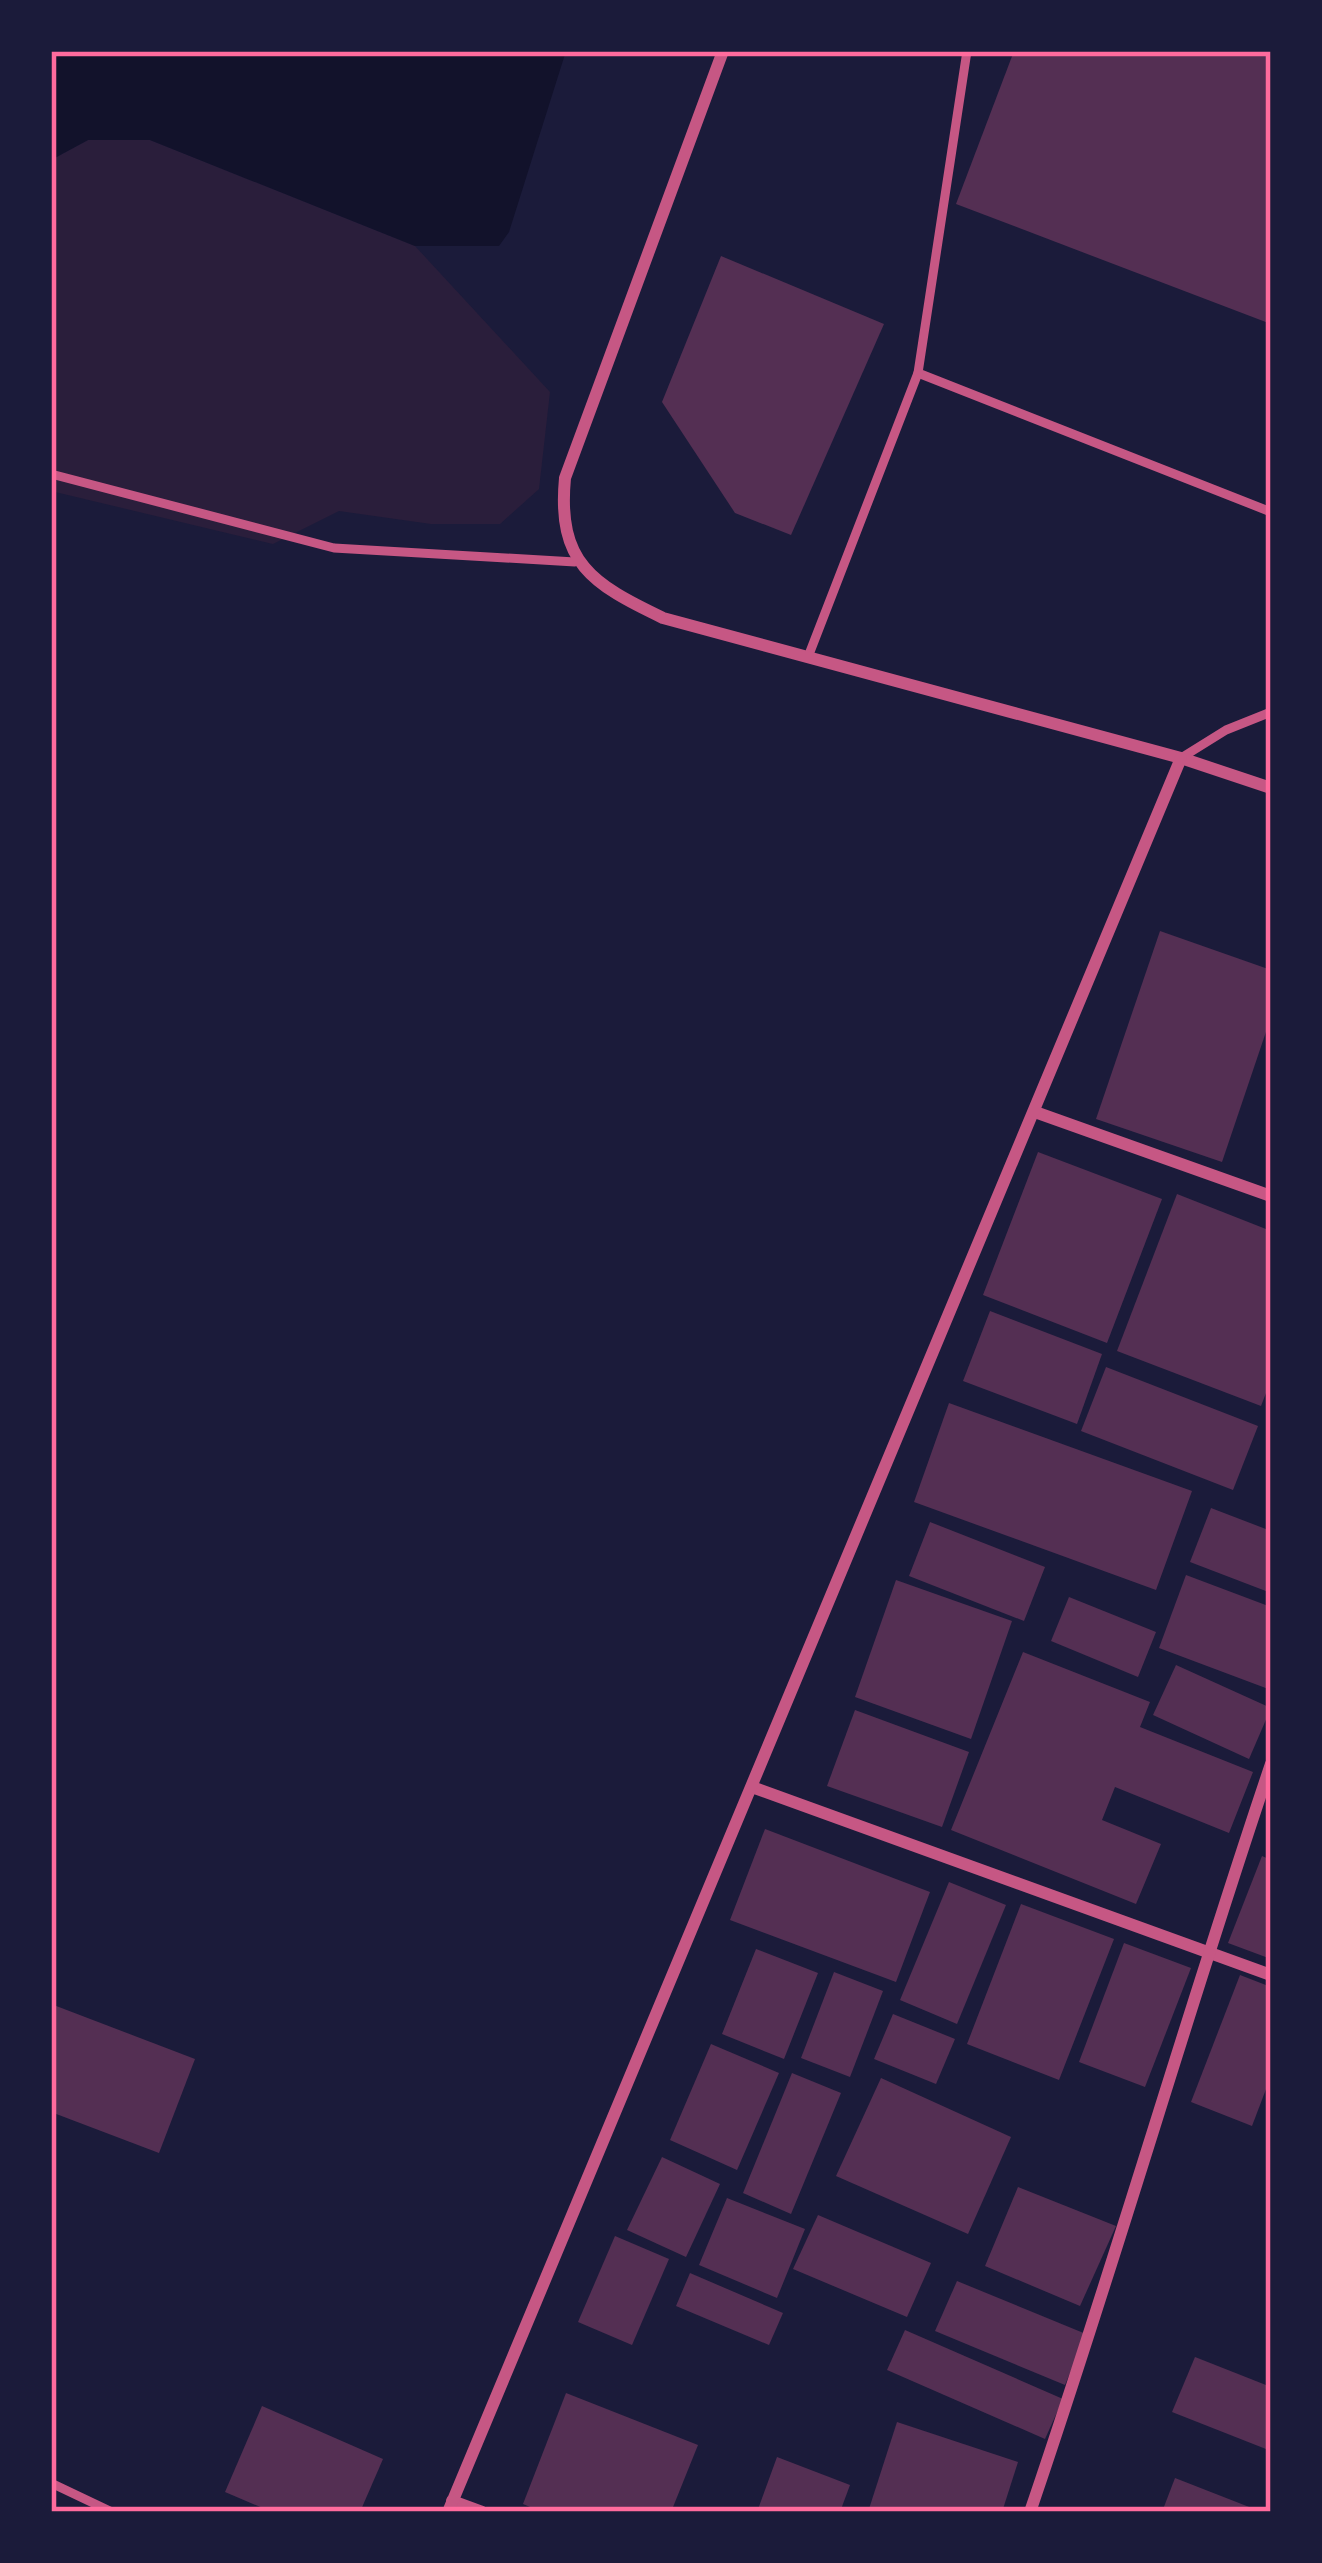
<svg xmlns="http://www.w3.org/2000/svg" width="1322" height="2563" font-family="'Fira Sans',sans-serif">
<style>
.green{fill:#2a1e3b}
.water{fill:#12122b}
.building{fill:#542f53}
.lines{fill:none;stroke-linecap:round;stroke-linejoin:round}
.service{stroke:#c65784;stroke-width:9}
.minor{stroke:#c65784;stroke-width:12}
.neatline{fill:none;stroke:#ff6b9d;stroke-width:4.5}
</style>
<rect width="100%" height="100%" fill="#1b1b3a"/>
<path class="green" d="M 88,140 L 150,140 L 415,246 L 550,392 L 539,489 L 500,524 L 431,524 L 339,511 L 273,544 L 51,491 L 51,160 Z"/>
<path class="water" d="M 51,51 L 566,51 L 509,232 L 499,246 L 415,246 L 150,140 L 88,140 L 51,160 Z"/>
<g class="building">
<path d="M 1014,51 L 1271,51 L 1271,324 L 956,204 Z"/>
<path d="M 721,256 L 884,324 L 791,535 L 735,513 L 662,402 Z"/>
<path d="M 1160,931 L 1271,970 L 1271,1017 L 1222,1162 L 1096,1119 Z"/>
<path d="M 1038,1152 L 1162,1199 L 1107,1343 L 983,1295 Z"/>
<path d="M 1177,1194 L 1271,1231 L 1271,1380 L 1261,1406 L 1117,1351 Z"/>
<path d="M 990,1311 L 1102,1354 L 1077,1424 L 963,1381 Z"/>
<path d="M 1106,1367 L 1258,1426 L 1233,1490 L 1081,1431 Z"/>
<path d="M 949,1403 L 1192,1491 L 1156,1590 L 914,1502 Z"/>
<path d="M 1211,1508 L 1271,1531 L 1271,1593 L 1190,1562 Z"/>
<path d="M 930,1522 L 1045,1567 L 1024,1621 L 909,1576 Z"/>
<path d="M 1186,1575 L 1271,1607 L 1271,1690 L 1159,1648 Z"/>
<path d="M 896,1580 L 1012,1621 L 971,1739 L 855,1697 Z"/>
<path d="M 1069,1597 L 1156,1632 L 1138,1677 L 1051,1641 Z"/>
<path d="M 1023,1652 L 1150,1702 L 1140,1727 L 1253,1772 L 1229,1833 L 1115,1787 L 1102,1820 L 1161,1844 L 1136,1904 L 951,1830 Z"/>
<path d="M 1176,1665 L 1271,1708 L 1249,1759 L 1153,1715 Z"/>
<path d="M 855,1710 L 969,1752 L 942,1827 L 827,1786 Z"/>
<path d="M 765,1829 L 930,1892 L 896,1982 L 730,1920 Z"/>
<path d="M 1262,1856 L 1271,1860 L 1271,1959 L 1228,1943 Z"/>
<path d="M 949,1882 L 1006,1905 L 957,2024 L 900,2000 Z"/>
<path d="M 1021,1904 L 1114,1939 L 1059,2080 L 967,2044 Z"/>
<path d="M 1124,1943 L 1191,1968 L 1145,2087 L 1079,2062 Z"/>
<path d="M 756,1949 L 818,1973 L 784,2059 L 722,2034 Z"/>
<path d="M 834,1972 L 883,1991 L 850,2077 L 801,2058 Z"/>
<path d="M 1240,1975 L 1271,1987 L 1271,2076 L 1252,2126 L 1191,2102 Z"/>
<path d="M 51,2004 L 195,2059 L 159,2153 L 51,2112 Z"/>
<path d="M 893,2014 L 955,2039 L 936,2084 L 874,2059 Z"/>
<path d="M 711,2044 L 779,2073 L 737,2170 L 670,2140 Z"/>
<path d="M 792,2073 L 841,2093 L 791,2214 L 743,2193 Z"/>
<path d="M 881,2078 L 1011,2137 L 968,2234 L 836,2176 Z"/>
<path d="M 662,2157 L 720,2184 L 686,2257 L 627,2230 Z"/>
<path d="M 1018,2187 L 1116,2226 L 1080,2306 L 985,2266 Z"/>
<path d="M 727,2198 L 805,2229 L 777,2298 L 699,2265 Z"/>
<path d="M 818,2215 L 931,2263 L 907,2317 L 793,2269 Z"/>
<path d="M 615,2236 L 669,2259 L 632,2345 L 578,2322 Z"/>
<path d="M 690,2273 L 783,2313 L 769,2345 L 676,2306 Z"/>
<path d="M 957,2281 L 1086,2334 L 1065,2385 L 935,2331 Z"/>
<path d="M 905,2330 L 1063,2399 L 1045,2439 L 887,2370 Z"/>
<path d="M 1195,2357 L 1271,2387 L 1271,2451 L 1172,2412 Z"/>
<path d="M 566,2393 L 698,2445 L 671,2512 L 542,2512 L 523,2504 Z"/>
<path d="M 262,2406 L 383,2459 L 360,2512 L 272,2512 L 225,2492 Z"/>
<path d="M 897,2422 L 1018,2462 L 1002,2512 L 868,2512 Z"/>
<path d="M 777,2457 L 850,2485 L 840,2512 L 757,2512 Z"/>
<path d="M 1175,2478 L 1262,2512 L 1162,2512 Z"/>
</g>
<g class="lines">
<g class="service">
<path d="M 918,373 L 1271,512"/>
<path d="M 51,474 L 334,548 L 575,562"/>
<path d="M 808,657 L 918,373 L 967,51"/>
<path d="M 1181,758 L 1226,730 L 1271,712"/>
<path d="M 51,2483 L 112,2512"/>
</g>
<g class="minor">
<path d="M 723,51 L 565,478 C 557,563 592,584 663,618 L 1181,758 L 1271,788"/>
<path d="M 1035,1112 L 1271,1196"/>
<path d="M 752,1787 L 1271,1975"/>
<path d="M 452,2501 L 482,2512"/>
<path d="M 448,2512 L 1181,758"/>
<path d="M 1030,2512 C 1115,2264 1187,2012 1271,1764"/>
</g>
</g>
<rect width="1322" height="2563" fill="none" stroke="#1b1b3a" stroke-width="108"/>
<rect x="54" y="54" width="1214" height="2455" class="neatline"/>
</svg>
